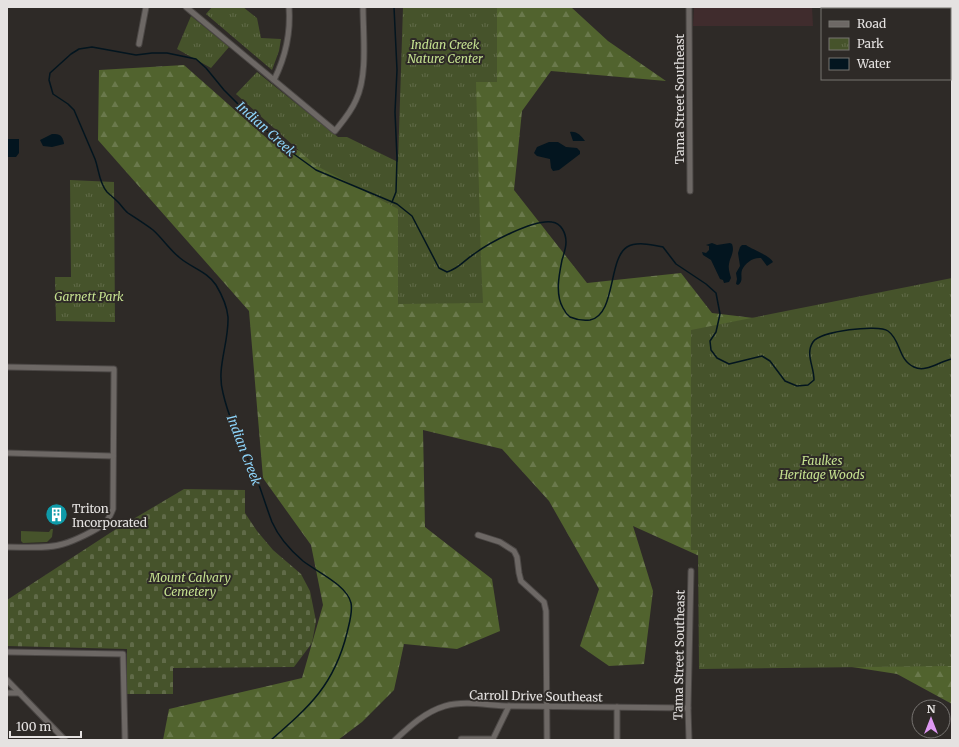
<svg xmlns="http://www.w3.org/2000/svg" width="959" height="747" font-family="Merriweather,serif">
<style>
.commercial{fill:#402c2d}
.grass{fill:#46532b}
.forest{fill:url(#forest-firs)}
.cemetery{fill:url(#cemetery-stones)}
.park{fill:url(#park-tufts)}
.water{fill:#03151f}
.lines{fill:none;stroke-linecap:round;stroke-linejoin:round}
.stream{stroke:#03151f;stroke-width:1.5}
.street-casing{stroke:#4c4846;stroke-width:7}
.street{stroke:#6d6865;stroke-width:5}
.labels{text-anchor:middle;dominant-baseline:central;stroke-width:4;stroke-linejoin:round;paint-order:stroke}
.park-label{font-size:12px;font-style:italic;fill:#c4e08f;stroke:#2e2a27}
.street-label{font-size:12px;fill:#e5e2e1;stroke:#2e2a27}
.poi-label{font-size:12px;fill:#e5e2e1;stroke:#2e2a27;text-anchor:start}
.water-label{font-size:13px;font-style:italic;fill:#8dd3f9;stroke:#2e2a27}
</style>
<defs>
<pattern id="forest-firs" width="22" height="20" patternUnits="userSpaceOnUse"><rect width="22" height="20" fill="#51632e"/><path d="M5 1l3.5 6h-7zM16 11l3.5 6h-7z" fill="#6a794c"/></pattern>
<pattern id="cemetery-stones" width="16" height="16" patternUnits="userSpaceOnUse"><rect width="16" height="16" fill="#46532b"/><path d="M2 7V4a2 2 0 0 1 4 0v3zM10 15v-3a2 2 0 0 1 4 0v3z" fill="#616b49"/></pattern>
<pattern id="park-tufts" width="24" height="20" patternUnits="userSpaceOnUse"><rect width="24" height="20" fill="#46532b"/><path d="M3 7l-1-3M5 7V3M7 7l1-3M15 17l-1-3M17 17v-4M19 17l1-3" fill="none" stroke="#616b49"/></pattern>
</defs>
<rect width="100%" height="100%" fill="#2e2a27"/>
<path class="commercial" d="M 694,7 L 812,7 L 813,26 L 693,26 Z"/>
<path class="grass" d="M 51,529 L 53,529 L 52,537 L 47,542 L 23,543 L 21,541 L 21,531 L 49,532 Z"/>
<path class="forest" d="M 409,7 L 571,7 L 608,41 L 666,81 L 551,71 L 522,111 L 514,190 L 587,283 L 681,273 L 712,313 L 796,323 L 952,288 L 952,704 L 897,674 L 762,653 L 706,559 L 633,526 L 653,591 L 644,664 L 609,666 L 580,646 L 599,589 L 549,501 L 502,449 L 423,430 L 425,527 L 492,579 L 500,631 L 457,649 L 404,644 L 394,690 L 362,722 L 338,740 L 163,740 L 169,709 L 302,678 L 323,605 L 311,545 L 263,478 L 249,311 L 98,140 L 99,70 L 184,65 L 270,141 L 374,175 L 415,209 Z"/>
<path class="cemetery" d="M 184,489 L 245,490 L 245,513 L 257,531 L 273,550 L 301,574 L 310,591 L 316,621 L 312,643 L 294,667 L 173,668 L 173,694 L 127,694 L 127,649 L 7,646 L 7,600 L 113,531 Z"/>
<g class="park">
<path d="M 212,7 L 243,7 L 257,18 L 261,38 L 281,39 L 279,51 L 272,70 L 206,14 Z"/>
<path d="M 403,7 L 497,7 L 497,82 L 476,82 L 481,261 L 483,303 L 398,304 L 398,209 L 315,165 L 236,94 L 257,72 L 338,137 L 347,137 L 398,162 Z"/>
<path d="M 191,16 L 229,47 L 211,68 L 177,49 Z"/>
<path d="M 70,180 L 114,182 L 115,322 L 56,321 L 55,277 L 71,277 Z"/>
<path d="M 952,278 L 952,666 L 699,669 L 698,550 L 691,550 L 691,330 Z"/>
</g>
<g class="water">
<path d="M 570,132 C 577,131 581,136 585,141 L 573,141 Z"/>
<path d="M 52,134 C 60,134 62,135 64,143 L 64,144 L 52,147 L 43,146 L 40,140 Z"/>
<path d="M 7,139 L 19,139 L 19,153 L 16,157 L 7,157 Z"/>
<path d="M 549,142 L 558,142 L 566,147 L 577,148 L 580,151 L 580,154 L 559,170 L 553,171 L 551,168 L 550,159 L 537,156 L 534,153 L 537,147 Z"/>
<path d="M 712,243 L 717,245 L 730,243 L 732,244 C 735,252 730,257 729,264 C 728,269 730,274 731,278 L 729,282 L 724,283 L 723,280 L 720,279 L 711,260 L 703,255 L 702,252 L 706,253 L 709,250 L 709,246 L 706,245 Z"/>
<path d="M 742,245 L 746,245 C 753,250 769,255 773,262 L 767,266 L 761,258 C 753,257 745,263 742,270 C 740,276 744,281 738,285 L 736,284 L 737,279 L 736,273 L 740,266 L 738,253 L 740,247 Z"/>
</g>
<g class="lines">
<g class="stream">
<path d="M 392,202 L 396,192 L 397,158 L 395,112 L 397,70 L 394,7"/>
<path d="M 271,740 C 310,706 334,685 347,633 C 349,624 353,612 351,603 C 347,585 317,572 303,561 C 290,550 279,538 272,522 C 267,509 263,496 258,482 C 246,453 230,424 223,393 C 216,368 229,343 228,317 C 227,306 222,295 216,285 C 208,272 192,268 180,258 C 170,250 163,239 153,230 C 145,224 137,219 128,213 C 124,210 121,205 118,202 C 114,198 110,195 107,192 C 99,183 99,170 95,159 C 88,143 81,126 74,110 L 68,104 L 53,94 L 49,80 L 50,73 L 71,54 L 79,49 L 92,47 L 136,55 L 152,53 L 167,53 L 196,59 L 206,68 L 224,90 L 254,120 L 291,152 L 316,170 L 397,204 L 412,216 L 439,268 L 447,272 C 460,268 463,261 474,254 C 489,243 533,219 552,222 C 561,223 566,233 566,242 C 566,248 564,254 562,260 C 559,275 555,294 563,308 C 565,312 566,314 570,317 C 577,320 582,321 590,320 C 616,315 608,259 627,247 C 637,241 653,245 663,247 L 676,264 L 706,284 L 716,293 L 720,314 L 716,332 L 710,341 L 711,350 L 717,358 L 729,364 L 762,356 L 770,361 L 785,381 L 797,386 L 808,385 L 814,380 C 814,366 805,354 813,342 C 820,331 878,324 888,331 C 901,340 898,360 914,367 C 926,373 940,361 952,359"/>
</g>
<defs>
<g id="street">
<path d="M 186,7 L 335,131 C 343,121 351,112 356,100 C 368,75 363,35 363,7"/>
<path d="M 689,7 L 690,191"/>
<path d="M 139,44 L 146,7"/>
<path d="M 274,80 C 286,56 291,34 289,7"/>
<path d="M 7,367 L 114,369 L 113,509 C 111,514 109,519 105,523 C 97,530 74,541 63,544 C 46,549 25,547 7,547"/>
<path d="M 7,453 L 113,456"/>
<path d="M 478,535 L 500,542 L 514,551 L 517,557 L 519,573 L 521,581 L 544,602 L 546,611 L 547,740"/>
<path d="M 7,652 L 123,654 L 125,740"/>
<path d="M 7,680 L 65,740"/>
<path d="M 7,693 L 20,693"/>
<path d="M 617,707 L 617,740"/>
<path d="M 461,739 L 493,739 L 509,706"/>
<path d="M 395,740 C 410,726 425,712 445,706 C 466,700 490,706 511,706 C 570,707 629,707 688,708"/>
<path d="M 689,740 L 688,708 L 691,571"/>
</g>
</defs>
<use href="#street" class="street-casing"/>
<use href="#street" class="street"/>
</g>
<defs>
<symbol id="building-disc" viewBox="-11 -11 22 22"><circle r="9.5" fill="#0f9aa8" stroke="#2e2a27"/><path d="M-4-6H4V6H1V3H-1V6H-4ZM-2.5-4.3h1.7v1.8h-1.7ZM.8-4.3h1.7v1.8H.8ZM-2.5-1h1.7V.8h-1.7ZM.8-1h1.7V.8H.8Z" fill="#fff"/></symbol>
</defs>
<g fill-rule="evenodd">
<use href="#building-disc" x="44" y="502" width="25" height="25"/>
</g>
<g class="labels">
<g class="park-label">
<text x="445" y="44">Indian Creek<tspan x="445" dy="14">Nature Center</tspan></text>
<text x="89" y="296">Garnett Park</text>
<text x="822" y="460">Faulkes<tspan x="822" dy="14">Heritage Woods</tspan></text>
<text x="190" y="577">Mount Calvary<tspan x="190" dy="14">Cemetery</tspan></text>
</g>
<g class="street-label">
<text transform="translate(679 99) rotate(-90)">Tama Street Southeast</text>
<text transform="translate(679 655) rotate(-89)">Tama Street Southeast</text>
<text transform="translate(536 696) rotate(1)">Carroll Drive Southeast</text>
</g>
<g class="poi-label">
<text x="72" y="508">Triton<tspan x="72" dy="14">Incorporated</tspan></text>
</g>
<g class="water-label">
<text transform="translate(266 129) rotate(42)">Indian Creek</text>
<text transform="translate(244 450) rotate(69)">Indian Creek</text>
</g>
</g>
<rect width="959" height="747" fill="none" stroke="#e5e2e1" stroke-width="16"/>
<rect x="821" y="8" width="130" height="72" fill="#2e2a27" stroke="#777471"/>
<rect x="829" y="21" width="20" height="6" fill="#6d6865" stroke="#777471"/>
<text x="857" y="28" font-size="12" fill="#e5e2e1">Road</text>
<rect x="829" y="38" width="20" height="12" fill="url(#park-tufts)" stroke="#777471"/>
<text x="857" y="48" font-size="12" fill="#e5e2e1">Park</text>
<rect x="829" y="58" width="20" height="12" fill="#03151f" stroke="#777471"/>
<text x="857" y="68" font-size="12" fill="#e5e2e1">Water</text>
<g transform="translate(931 719)"><circle r="19" fill="#2e2a27" stroke="#777471"/>
<path d="M0-3L7 15L0 10L-7 15Z" fill="#de98f2"/>
<text y="-6" font-size="11" font-weight="bold" text-anchor="middle" fill="#e5e2e1">N</text>
</g>
<path d="M10 731v6h71v-6" fill="none" stroke="#e5e2e1" stroke-width="2"/>
<text x="16" y="731" font-size="12" fill="#e5e2e1" stroke="#2e2a27" stroke-width="3" paint-order="stroke">100 m</text>
</svg>
